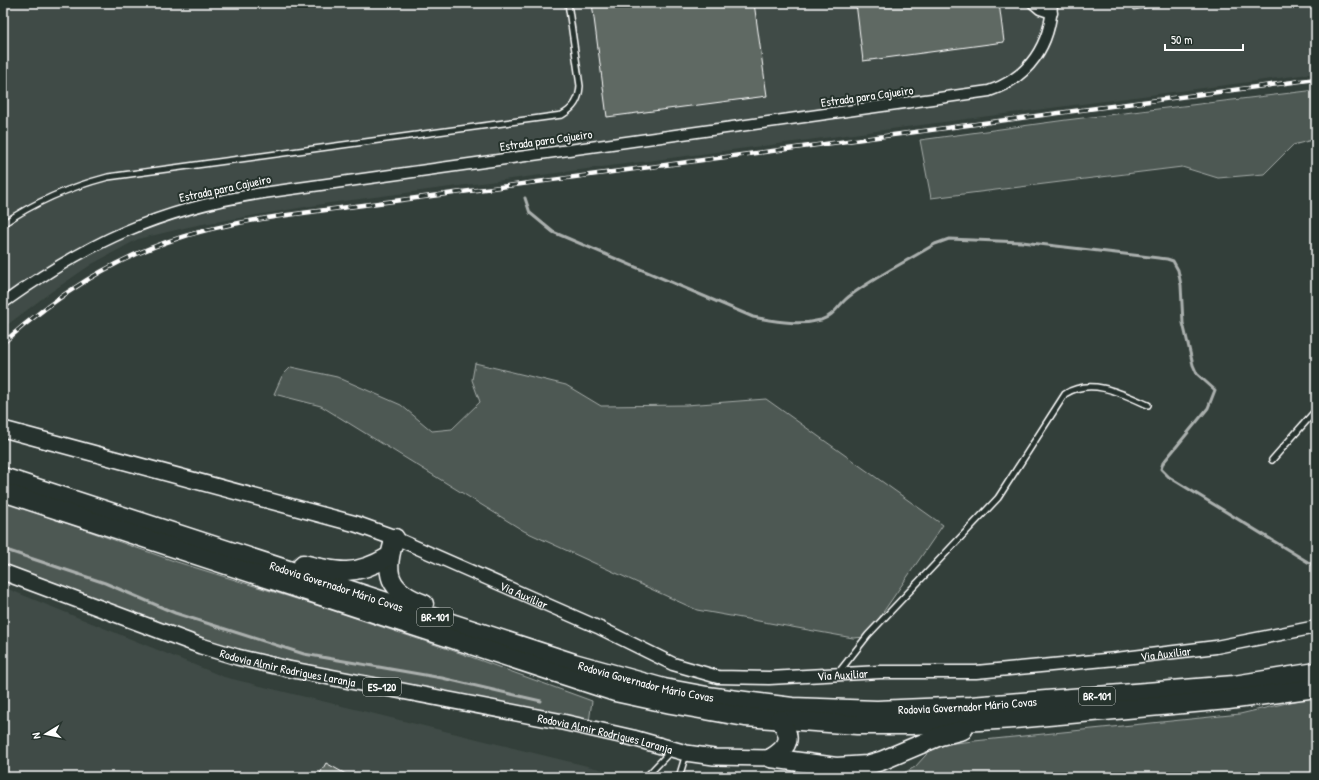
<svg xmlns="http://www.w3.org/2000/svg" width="1319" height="780" font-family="'Patrick Hand',sans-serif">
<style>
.built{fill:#404c47}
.green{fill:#4d5853;stroke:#a6aca9}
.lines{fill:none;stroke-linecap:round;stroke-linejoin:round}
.stream{stroke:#abb0ae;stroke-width:3}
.building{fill:#5f6964;stroke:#fff}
.service-casing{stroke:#fff;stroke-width:8}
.minor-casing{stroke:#fff;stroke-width:13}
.tertiary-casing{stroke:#fff;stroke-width:15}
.primary-casing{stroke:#fff;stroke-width:18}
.motorway-casing{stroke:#fff;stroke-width:21}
.service{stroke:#26332d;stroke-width:5}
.minor{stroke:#26332d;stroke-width:10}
.tertiary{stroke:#26332d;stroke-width:12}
.primary{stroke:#26332d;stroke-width:15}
.motorway{stroke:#26332d;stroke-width:18}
.rail-casing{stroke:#fff;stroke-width:4.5}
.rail{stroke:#26332d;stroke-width:3;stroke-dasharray:9;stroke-linecap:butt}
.labels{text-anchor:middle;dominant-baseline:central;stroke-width:4;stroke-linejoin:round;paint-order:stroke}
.shield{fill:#26332d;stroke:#bec2c0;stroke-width:1}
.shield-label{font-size:11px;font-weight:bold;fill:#fff}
.street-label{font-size:12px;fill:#fff;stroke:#26332d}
</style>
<rect width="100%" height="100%" fill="#333f3a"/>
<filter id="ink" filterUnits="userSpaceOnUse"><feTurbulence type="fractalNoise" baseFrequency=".025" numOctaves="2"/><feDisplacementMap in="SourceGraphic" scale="8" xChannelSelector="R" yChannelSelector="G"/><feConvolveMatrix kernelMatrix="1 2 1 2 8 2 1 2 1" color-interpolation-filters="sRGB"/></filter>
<g filter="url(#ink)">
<g class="built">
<path d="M 3,3 L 1316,3 L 1316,73 L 329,203 L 197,225 L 138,239 L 92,264 L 51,292 L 3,328 Z"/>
<path d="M 3,587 L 224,677 L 632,777 L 3,777 Z"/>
</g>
<g class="green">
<path d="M 1316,90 L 1316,139 L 1293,145 L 1264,174 L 1218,178 L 1182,167 L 931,198 L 920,140 L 1066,120 Z"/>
<path d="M 475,363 L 566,385 L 601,406 L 686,405 L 766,399 L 943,525 L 866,637 L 853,638 L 697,610 L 524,531 L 321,406 L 274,394 L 282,376 L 291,367 L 337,377 L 401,405 L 432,431 L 452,429 L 480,402 L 472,380 Z"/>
<path d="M 3,501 L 177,562 L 319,606 L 460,653 L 592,701 L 589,722 L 544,719 L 207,642 L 3,565 Z"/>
<path d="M 1316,696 L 1316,777 L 896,777 L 915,767 L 935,745 L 1240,714 Z"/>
</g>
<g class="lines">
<g class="stream">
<path d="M 525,198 L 530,213 L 553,232 L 753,317 C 776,321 798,326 821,320 C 835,316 839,303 851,295 C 877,276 907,261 935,244 L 949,239 L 1022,242 L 1167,259 L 1173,261 L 1178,270 L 1181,285 L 1183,323 L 1193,365 L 1197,374 L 1215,390 L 1208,408 L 1163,463 L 1161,469 L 1169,477 L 1316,567"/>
<path d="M 3,549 L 105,583 L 175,613 L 304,654 L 442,678 L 541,701"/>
</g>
</g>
<g class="building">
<path d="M 592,3 L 754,3 L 767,96 L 607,117 Z"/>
<path d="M 856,3 L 999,3 L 1004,42 L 863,61 Z"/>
<path d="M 1132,3 L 1173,3 L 1134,10 Z"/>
<path d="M 326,763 L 351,777 L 318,777 Z"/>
</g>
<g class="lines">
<defs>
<g id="service">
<path d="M 3,224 C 36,201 70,187 108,177 L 562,115 C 574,108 579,100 580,86 L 568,3"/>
<path d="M 1272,460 L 1316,410"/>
<path d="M 839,672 L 868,635 L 998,498 L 1065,394 C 1091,377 1123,394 1148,405"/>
<path d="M 646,777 L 671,751"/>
<path d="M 677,777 L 680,774 L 686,754"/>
</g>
<g id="minor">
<path d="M 1033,3 L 1040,9 L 1052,13"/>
<path d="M 3,303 C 88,242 159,209 263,193 L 989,91 C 1029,78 1051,44 1052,3"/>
</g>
<g id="tertiary">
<path id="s1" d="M 395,538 L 600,628 L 673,664 L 718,677 L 769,678 L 880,672 L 976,672 L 1116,659 L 1216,647 L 1316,627"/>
</g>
<g id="primary">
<path d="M 3,429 L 356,524 L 395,538"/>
<path id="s2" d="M 3,572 L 201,646 L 237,657 L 288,669 L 558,721 L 633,738 L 686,753 L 714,757 L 771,758"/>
</g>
<g id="motorway">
<path id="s3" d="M 3,477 L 574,663 L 664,688 L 707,696 L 792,707 L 877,710 L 971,706 L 1234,685 L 1316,672"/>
<path d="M 3,492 L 615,692 L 671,704 L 745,717 L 857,725 L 911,725 L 1014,719 L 1228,700 L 1316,688"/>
<path d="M 395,538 C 383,573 388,591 424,604"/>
<path d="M 303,564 C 338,573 356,576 388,557"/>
<path d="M 771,758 L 836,767 L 867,765 L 881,761 L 940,736 L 963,730"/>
<path d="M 771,758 C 790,746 793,737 779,719"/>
</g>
</defs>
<use href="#service" class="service-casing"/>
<use href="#minor" class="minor-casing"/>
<use href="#tertiary" class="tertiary-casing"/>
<use href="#primary" class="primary-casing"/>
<use href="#motorway" class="motorway-casing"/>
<use href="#service" class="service"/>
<use href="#minor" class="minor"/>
<use href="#tertiary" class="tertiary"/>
<use href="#primary" class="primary"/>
<use href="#motorway" class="motorway"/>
<defs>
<path id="rail" d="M 3,343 C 56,296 113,258 182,237 C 214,227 247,221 280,216 L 1316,79"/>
</defs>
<use href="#rail" class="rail-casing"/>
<use href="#rail" class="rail"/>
</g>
</g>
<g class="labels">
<g class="shield">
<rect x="417" y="608" width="36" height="18" rx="3"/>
<rect x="363" y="678" width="38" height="18" rx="3"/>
<rect x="1079" y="687" width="36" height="18" rx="3"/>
</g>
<g class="shield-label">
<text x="435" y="617">BR-101</text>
<text x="382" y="687">ES-120</text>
<text x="1097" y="696">BR-101</text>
</g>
<g class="street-label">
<text transform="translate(867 96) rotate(-8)">Estrada para Cajueiro</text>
<text transform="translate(546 140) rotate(-8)">Estrada para Cajueiro</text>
<text transform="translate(225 188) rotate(-12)">Estrada para Cajueiro</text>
<text stroke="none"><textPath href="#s3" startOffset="351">Rodovia Governador Mário Covas</textPath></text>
<text stroke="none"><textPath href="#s1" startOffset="141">Via Auxiliar</textPath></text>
<text stroke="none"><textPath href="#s1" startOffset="801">Via Auxiliar</textPath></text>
<text stroke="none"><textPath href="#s2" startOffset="301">Rodovia Almir Rodrigues Laranja</textPath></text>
<text stroke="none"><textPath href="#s1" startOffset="477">Via Auxiliar</textPath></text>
<text stroke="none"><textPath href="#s3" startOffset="675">Rodovia Governador Mário Covas</textPath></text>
<text stroke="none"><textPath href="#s3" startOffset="999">Rodovia Governador Mário Covas</textPath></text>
<text stroke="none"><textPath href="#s2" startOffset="625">Rodovia Almir Rodrigues Laranja</textPath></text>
</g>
</g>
<rect width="1319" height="780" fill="none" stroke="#26332d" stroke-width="16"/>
<rect x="8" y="8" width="1303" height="764" fill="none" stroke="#fff" stroke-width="1.5" filter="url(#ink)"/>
<g transform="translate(46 734) rotate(260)" stroke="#26332d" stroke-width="3" paint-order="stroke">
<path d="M0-3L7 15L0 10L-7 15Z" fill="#ffffff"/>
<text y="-6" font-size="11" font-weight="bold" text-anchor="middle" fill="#ffffff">N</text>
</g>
<path d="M1165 44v6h78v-6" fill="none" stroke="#ffffff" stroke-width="2"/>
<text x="1171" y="44" font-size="12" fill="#ffffff" stroke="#26332d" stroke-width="3" paint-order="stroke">50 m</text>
</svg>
